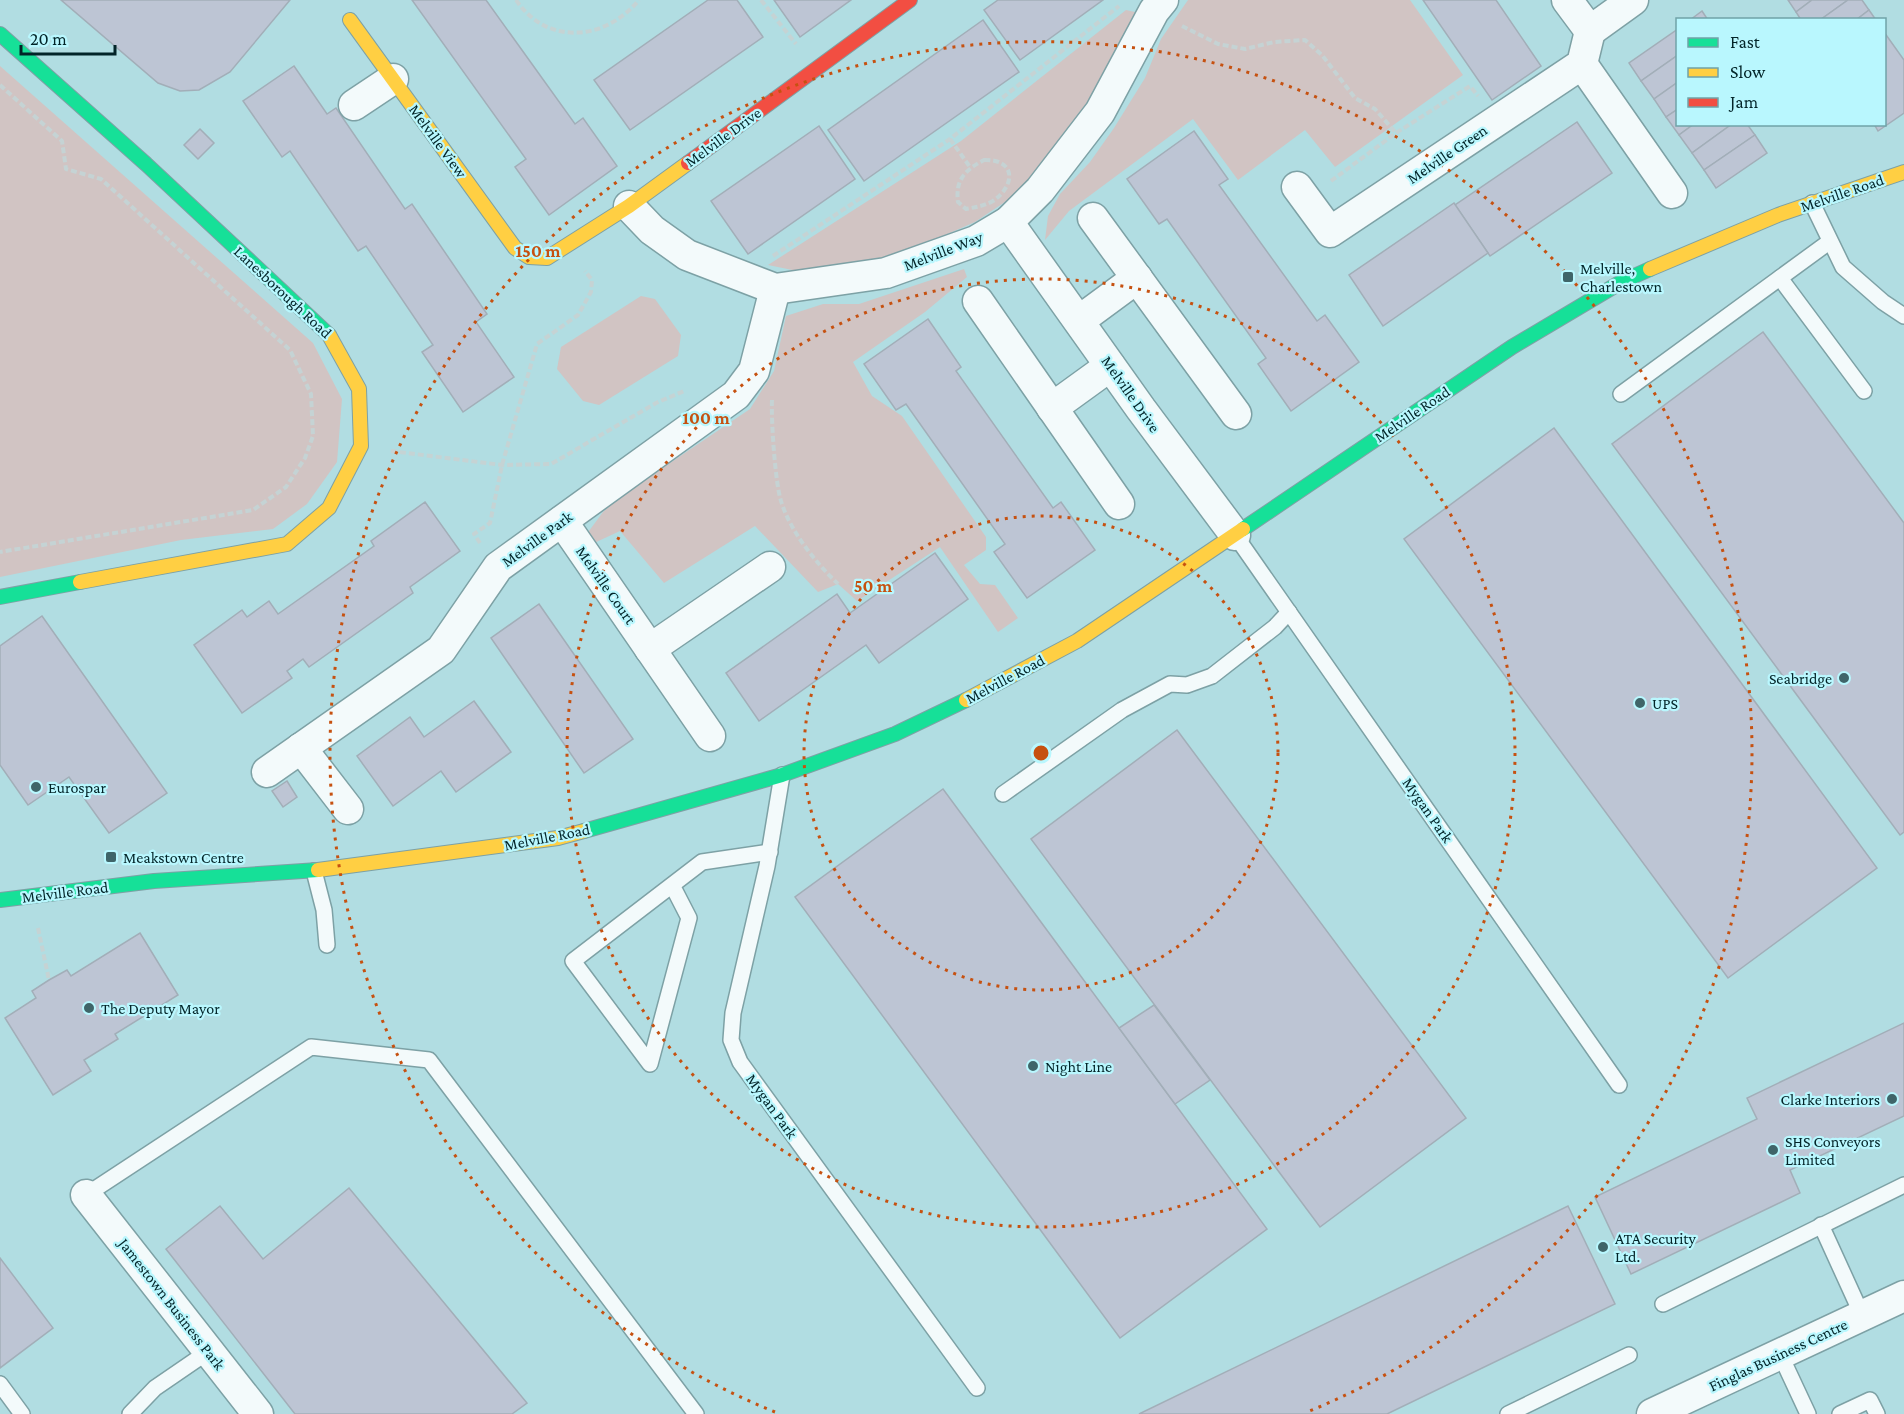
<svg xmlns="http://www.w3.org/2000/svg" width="1904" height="1414" font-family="'Crimson Pro',serif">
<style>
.green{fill:#d1c4c3}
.building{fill:#bdc5d4;stroke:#a2aeb8;stroke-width:1.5}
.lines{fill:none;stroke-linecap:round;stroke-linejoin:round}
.lane-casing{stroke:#7da1a5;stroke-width:18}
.street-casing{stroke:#7da1a5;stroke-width:33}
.fast-casing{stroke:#7da1a5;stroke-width:16}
.slow-casing{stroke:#7da1a5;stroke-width:16}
.jam-casing{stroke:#7da1a5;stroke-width:16}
.path{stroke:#c5d3d4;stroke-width:4;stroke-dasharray:6 3;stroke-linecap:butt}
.lane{stroke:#f3fafb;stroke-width:15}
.street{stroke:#f3fafb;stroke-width:30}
.fast{stroke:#16e098;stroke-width:14}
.slow{stroke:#ffcf43;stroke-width:14}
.jam{stroke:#f24e42;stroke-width:14}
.ring{fill:none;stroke:#c65110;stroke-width:3;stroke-dasharray:3 6}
.poi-dot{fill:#3f6569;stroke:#b9f7fe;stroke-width:2}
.labels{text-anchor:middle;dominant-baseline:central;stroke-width:4.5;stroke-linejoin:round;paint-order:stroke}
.street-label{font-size:16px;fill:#022428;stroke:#b9f7fe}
.poi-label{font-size:16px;fill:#022428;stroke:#b9f7fe;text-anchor:start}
.centre{fill:#c65110;stroke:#b9f7fe;stroke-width:3}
.ring-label{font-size:18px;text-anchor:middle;font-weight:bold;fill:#c65110;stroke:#b9f7fe;stroke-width:4.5;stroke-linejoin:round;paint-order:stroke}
</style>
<rect width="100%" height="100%" fill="#b1dde2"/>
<g class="green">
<path d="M 1188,0 L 1410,0 L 1463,75 L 1335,167 L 1305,130 L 1238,180 L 1193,119 L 1069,211 L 1045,240 L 1048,216 L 1060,194 L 1090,162 L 1114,128 L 1145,78 L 1161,39 Z"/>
<path d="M 1126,10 L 1144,14 L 1095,100 L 1049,159 L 1008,200 L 975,222 L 888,260 L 802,272 L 768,265 L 961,141 Z"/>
<path d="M 0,66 L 313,343 L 342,399 L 337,462 L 307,504 L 273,529 L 181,540 L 0,577 Z"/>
<path d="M 964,269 L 967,277 L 925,312 L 853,362 L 872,396 L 902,416 L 986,537 L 986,550 L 964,565 L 980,584 L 995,585 L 1018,618 L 998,632 L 940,547 L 857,601 L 838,584 L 818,592 L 755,526 L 664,583 L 620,531 L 592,544 L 586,535 L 603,512 L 618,498 L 750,409 L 774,371 L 786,316 L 823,304 L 859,304 Z"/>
<path d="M 641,296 L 655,299 L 681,335 L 678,356 L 599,405 L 583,401 L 557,369 L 561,347 Z"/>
</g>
<g class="building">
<path d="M 61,0 L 290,0 L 230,72 L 199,90 L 180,91 L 158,83 Z"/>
<path d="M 412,0 L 486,0 L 575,124 L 583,118 L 617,166 L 549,215 L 515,167 L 526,159 Z"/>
<path d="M 708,0 L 737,0 L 763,37 L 630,130 L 594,80 Z"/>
<path d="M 774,0 L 851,0 L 800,37 Z"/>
<path d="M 998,0 L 1103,0 L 1020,60 L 984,10 Z"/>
<path d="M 1423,0 L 1496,0 L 1541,66 L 1492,100 Z"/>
<path d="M 1788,0 L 1812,0 L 1796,12 Z"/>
<path d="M 1812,0 L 1848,0 L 1820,20 L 1801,20 L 1796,12 Z"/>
<path d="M 1848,0 L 1862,0 L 1869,10 L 1856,20 L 1820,20 Z"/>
<path d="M 1869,10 L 1876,20 L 1856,20 Z"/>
<path d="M 1702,11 L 1708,20 L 1690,20 Z"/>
<path d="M 983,20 L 1019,72 L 864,181 L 828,130 Z"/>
<path d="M 1678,29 L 1678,55 L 1641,81 L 1629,63 Z"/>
<path d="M 1884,32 L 1904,60 L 1904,113 L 1878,131 L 1874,124 L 1884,124 Z"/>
<path d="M 1678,55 L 1678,82 L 1654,99 L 1641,81 Z"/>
<path d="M 294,66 L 327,114 L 336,108 L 405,209 L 412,204 L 487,314 L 476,322 L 514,377 L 463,412 L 422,352 L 433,345 L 366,246 L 358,251 L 290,151 L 282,157 L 243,101 Z"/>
<path d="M 1678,82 L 1678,109 L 1666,117 L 1654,99 Z"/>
<path d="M 1678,109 L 1678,124 L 1694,124 L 1679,135 L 1666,117 Z"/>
<path d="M 1577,122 L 1612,173 L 1490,256 L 1455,205 Z"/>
<path d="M 1694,124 L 1732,124 L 1692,153 L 1679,135 Z"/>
<path d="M 1732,124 L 1747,124 L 1755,135 L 1704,170 L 1692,153 Z"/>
<path d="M 819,126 L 855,179 L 748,254 L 711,201 Z"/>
<path d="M 200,129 L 214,143 L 198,159 L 184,145 Z"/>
<path d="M 1194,131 L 1228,179 L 1219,185 L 1317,321 L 1325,315 L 1359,362 L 1291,411 L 1258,364 L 1266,358 L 1167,219 L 1159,224 L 1127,179 Z"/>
<path d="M 1755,135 L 1767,153 L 1716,188 L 1704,170 Z"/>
<path d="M 1454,203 L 1488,253 L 1383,326 L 1349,275 Z"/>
<path d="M 928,319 L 961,367 L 956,371 L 1053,508 L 1061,502 L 1095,550 L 1027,598 L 994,552 L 1005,544 L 906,404 L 896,410 L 864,364 Z"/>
<path d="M 1763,332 L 1904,523 L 1904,832 L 1900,835 L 1612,444 Z"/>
<path d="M 1554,428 L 1877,868 L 1728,978 L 1404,539 Z"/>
<path d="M 425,502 L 460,551 L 410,587 L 413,593 L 309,667 L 303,659 L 287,671 L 292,678 L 242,713 L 194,645 L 242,610 L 247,617 L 269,601 L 278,614 L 374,546 L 371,541 Z"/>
<path d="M 935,553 L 968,599 L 879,663 L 866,645 L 759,721 L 726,673 L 837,594 L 850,613 Z"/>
<path d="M 539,604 L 633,739 L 584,773 L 491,638 Z"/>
<path d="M 42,616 L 167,793 L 109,833 L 69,777 L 28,805 L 0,765 L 0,646 Z"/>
<path d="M 474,701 L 511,752 L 456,792 L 441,771 L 393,806 L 357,756 L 410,717 L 424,737 Z"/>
<path d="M 1177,730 L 1466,1118 L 1320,1227 L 1031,839 Z"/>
<path d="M 287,781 L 297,797 L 283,807 L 272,791 Z"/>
<path d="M 943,789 L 1267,1229 L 1120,1338 L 795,897 Z"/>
<path d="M 140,933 L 178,995 L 115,1034 L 118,1039 L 84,1060 L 91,1071 L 53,1095 L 5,1018 L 36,998 L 32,991 L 49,980 L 67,970 L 71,976 Z"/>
<path d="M 1154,1005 L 1210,1080 L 1175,1104 L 1119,1028 Z"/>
<path d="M 1904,1023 L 1904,1116 L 1790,1170 L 1800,1193 L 1631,1274 L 1595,1197 L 1757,1119 L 1747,1098 Z"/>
<path d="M 349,1188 L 527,1403 L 512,1414 L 295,1414 L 166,1249 L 220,1206 L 263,1259 Z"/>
<path d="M 1568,1206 L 1615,1304 L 1387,1414 L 1139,1414 Z"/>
<path d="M 0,1258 L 53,1328 L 0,1368 Z"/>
</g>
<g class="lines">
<defs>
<g id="lane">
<path d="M 1812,203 L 1843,267 L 1883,302 L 1904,316"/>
<path d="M 1780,278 L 1864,391"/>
<path d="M 1621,394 L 1829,242"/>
<path d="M 1235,535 L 1619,1085"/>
<path d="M 782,775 L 767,866 L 733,1013 L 731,1040 L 740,1062 L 977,1388"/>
<path d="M 1003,794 L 1122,710 L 1170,684 L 1187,685 L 1212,676 L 1275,627 L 1289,612"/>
<path d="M 314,871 L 324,910 L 327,945"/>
<path d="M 672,885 L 689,918 L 650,1064 L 573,961 L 702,862 L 770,852"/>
<path d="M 86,1195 L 311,1047 L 429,1060 L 696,1414"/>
<path d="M 1821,1225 L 1862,1315"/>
<path d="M 1663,1304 L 1904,1185"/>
<path d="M 1780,1354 L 1808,1414"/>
<path d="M 0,1384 L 22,1414"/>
<path d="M 130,1414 L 155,1388 L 209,1351"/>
<path d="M 1508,1414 L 1629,1355"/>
<path d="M 1840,1414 L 1870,1400 L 1877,1414"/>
</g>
<g id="street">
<path d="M 1567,0 L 1590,31"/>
<path d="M 1590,31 L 1633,0"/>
<path d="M 1582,64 L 1672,193"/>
<path d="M 354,105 L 393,79"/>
<path d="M 1297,187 L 1330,232 L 1582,64 L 1590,31"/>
<path d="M 629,206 L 652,230 L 687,255 L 775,289 L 886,273 L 976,241 L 1008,222 L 1040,190 L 1100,112 L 1154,11 L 1163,0"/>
<path d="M 1093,218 L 1236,414"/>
<path d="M 1008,222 L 1141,409 L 1235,535"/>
<path d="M 978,301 L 1119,504"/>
<path d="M 1080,320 L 1137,278"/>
<path d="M 1052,408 L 1110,366"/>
<path d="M 562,521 L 710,736"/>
<path d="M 650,649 L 770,567"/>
<path d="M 301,748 L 348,809"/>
<path d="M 267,772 L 441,650 L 498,567 L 736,395 L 754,371 L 775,289"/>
<path d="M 86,1195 L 258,1414"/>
<path d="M 1652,1414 L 1904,1296"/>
</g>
<g id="fast">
<path d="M 0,34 L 146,164 L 329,335"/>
<path d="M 1243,529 L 1512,347 L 1623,281 L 1650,269"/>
<path d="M 0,597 L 80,582"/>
<path d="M 584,831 L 782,775 L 895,734 L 966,700"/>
<path d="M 0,900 L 154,881 L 318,870"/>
</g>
<g id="slow">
<path d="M 350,20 L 515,248 L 529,257 L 547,258 L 629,206 L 688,163"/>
<path d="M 1650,269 L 1778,215 L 1904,172"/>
<path d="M 80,582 L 287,544 L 329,508 L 361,446 L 359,389 L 329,335"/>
<path d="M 966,700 L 1077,641 L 1243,529"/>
<path d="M 318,870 L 558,838 L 584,831"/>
</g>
<path id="jam" d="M 688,163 L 910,0"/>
</defs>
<use href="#lane" class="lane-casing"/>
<use href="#street" class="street-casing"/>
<use href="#fast" class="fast-casing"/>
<use href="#slow" class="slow-casing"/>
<use href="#jam" class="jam-casing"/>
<g class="path">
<path d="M 516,0 C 547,46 605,41 639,0"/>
<path d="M 761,0 L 796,44"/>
<path d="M 1182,26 L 1218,44 L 1245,49 L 1274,42 L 1305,40 L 1322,55 L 1355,98 L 1375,109 L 1396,133"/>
<path d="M 0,85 L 62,141 L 66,169 L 101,179 L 290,350 L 311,394 L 313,436 L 305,458 L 286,487 L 253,510 L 0,552"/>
<path d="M 950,139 L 970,167"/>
<path d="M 984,160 C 1016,159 1016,185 993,201 C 984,206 976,207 966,209 L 958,202 C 955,180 965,170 984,160 Z"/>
<path d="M 1331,181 L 1396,133 L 1470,86 L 1478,96"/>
<path d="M 773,256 L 950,139 L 1119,6"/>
<path d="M 772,400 C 771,419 775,482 781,501 C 790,531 816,563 838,584"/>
<path d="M 391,451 L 502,465 L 551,464 L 656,403 L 684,391"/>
<path d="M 480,543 L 474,534 L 490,523 L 502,465 L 537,344 L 578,315 L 591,292 L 592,280 L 585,271"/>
<path d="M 38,928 L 49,980"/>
</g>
<use href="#lane" class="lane"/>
<use href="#street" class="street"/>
<use href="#fast" class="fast"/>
<use href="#slow" class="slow"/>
<use href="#jam" class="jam"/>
</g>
<g class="ring">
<circle cx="1041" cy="753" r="237"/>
<circle cx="1041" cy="753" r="474"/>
<path d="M775 1412A711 711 0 1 1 1307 1412"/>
</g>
<g class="poi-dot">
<rect x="1562" y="271" width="12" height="12" rx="3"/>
<circle cx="1844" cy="678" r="6"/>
<circle cx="1640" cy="703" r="6"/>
<circle cx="36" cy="787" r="6"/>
<rect x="105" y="851" width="12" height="12" rx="3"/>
<circle cx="89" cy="1008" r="6"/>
<circle cx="1033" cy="1066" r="6"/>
<circle cx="1892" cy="1099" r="6"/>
<circle cx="1773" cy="1150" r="6"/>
<circle cx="1603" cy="1247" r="6"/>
</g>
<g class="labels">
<g class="street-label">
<text transform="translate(723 137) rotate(-36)">Melville Drive</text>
<text transform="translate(438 141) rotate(54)">Melville View</text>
<text transform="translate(1447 154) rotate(-34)">Melville Green</text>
<text transform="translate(1842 193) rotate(-19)">Melville Road</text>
<text transform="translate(943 251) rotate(-21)">Melville Way</text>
<text transform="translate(283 292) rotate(43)">Lanesborough Road</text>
<text transform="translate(1131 394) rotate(55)">Melville Drive</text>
<text transform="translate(1412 414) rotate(-34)">Melville Road</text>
<text transform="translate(537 539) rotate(-36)">Melville Park</text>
<text transform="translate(606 585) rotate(55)">Melville Court</text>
<text transform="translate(1005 679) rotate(-28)">Melville Road</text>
<text transform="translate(1428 810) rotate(55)">Mygan Park</text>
<text transform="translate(547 837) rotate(-11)">Melville Road</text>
<text transform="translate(65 892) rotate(-7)">Melville Road</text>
<text transform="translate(772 1106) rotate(54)">Mygan Park</text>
<text transform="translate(172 1304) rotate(52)">Jamestown Business Park</text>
<text transform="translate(1778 1355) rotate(-25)">Finglas Business Centre</text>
</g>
<g class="poi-label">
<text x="1580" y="268">Melville,<tspan x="1580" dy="18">Charlestown</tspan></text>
<text x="1832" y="678" text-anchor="end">Seabridge</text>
<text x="1652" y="703">UPS</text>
<text x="48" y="787">Eurospar</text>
<text x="123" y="857">Meakstown Centre</text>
<text x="101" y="1008">The Deputy Mayor</text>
<text x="1045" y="1066">Night Line</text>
<text x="1880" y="1099" text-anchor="end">Clarke Interiors</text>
<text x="1785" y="1141">SHS Conveyors<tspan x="1785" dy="18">Limited</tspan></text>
<text x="1615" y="1238">ATA Security<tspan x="1615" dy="18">Ltd.</tspan></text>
</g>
</g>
<circle cx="1041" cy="753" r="9" class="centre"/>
<g class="ring-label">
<text x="538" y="257">150 m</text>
<text x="706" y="424">100 m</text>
<text x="873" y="592">50 m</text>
</g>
<rect x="1676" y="18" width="210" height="108" fill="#b9f7fe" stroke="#70a3a8" stroke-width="1.5"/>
<rect x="1688" y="38" width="30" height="9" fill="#16e098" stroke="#70a3a8" stroke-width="1.5"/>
<text x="1730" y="48" font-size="18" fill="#022428">Fast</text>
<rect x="1688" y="68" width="30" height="9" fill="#ffcf43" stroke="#70a3a8" stroke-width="1.5"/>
<text x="1730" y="78" font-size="18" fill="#022428">Slow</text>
<rect x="1688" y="98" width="30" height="9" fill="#f24e42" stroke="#70a3a8" stroke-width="1.5"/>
<text x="1730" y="108" font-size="18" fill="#022428">Jam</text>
<path d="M21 45v9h94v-9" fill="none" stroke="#022428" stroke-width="3"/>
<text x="30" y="45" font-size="18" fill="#022428" stroke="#b9f7fe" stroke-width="4.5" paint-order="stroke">20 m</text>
</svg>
